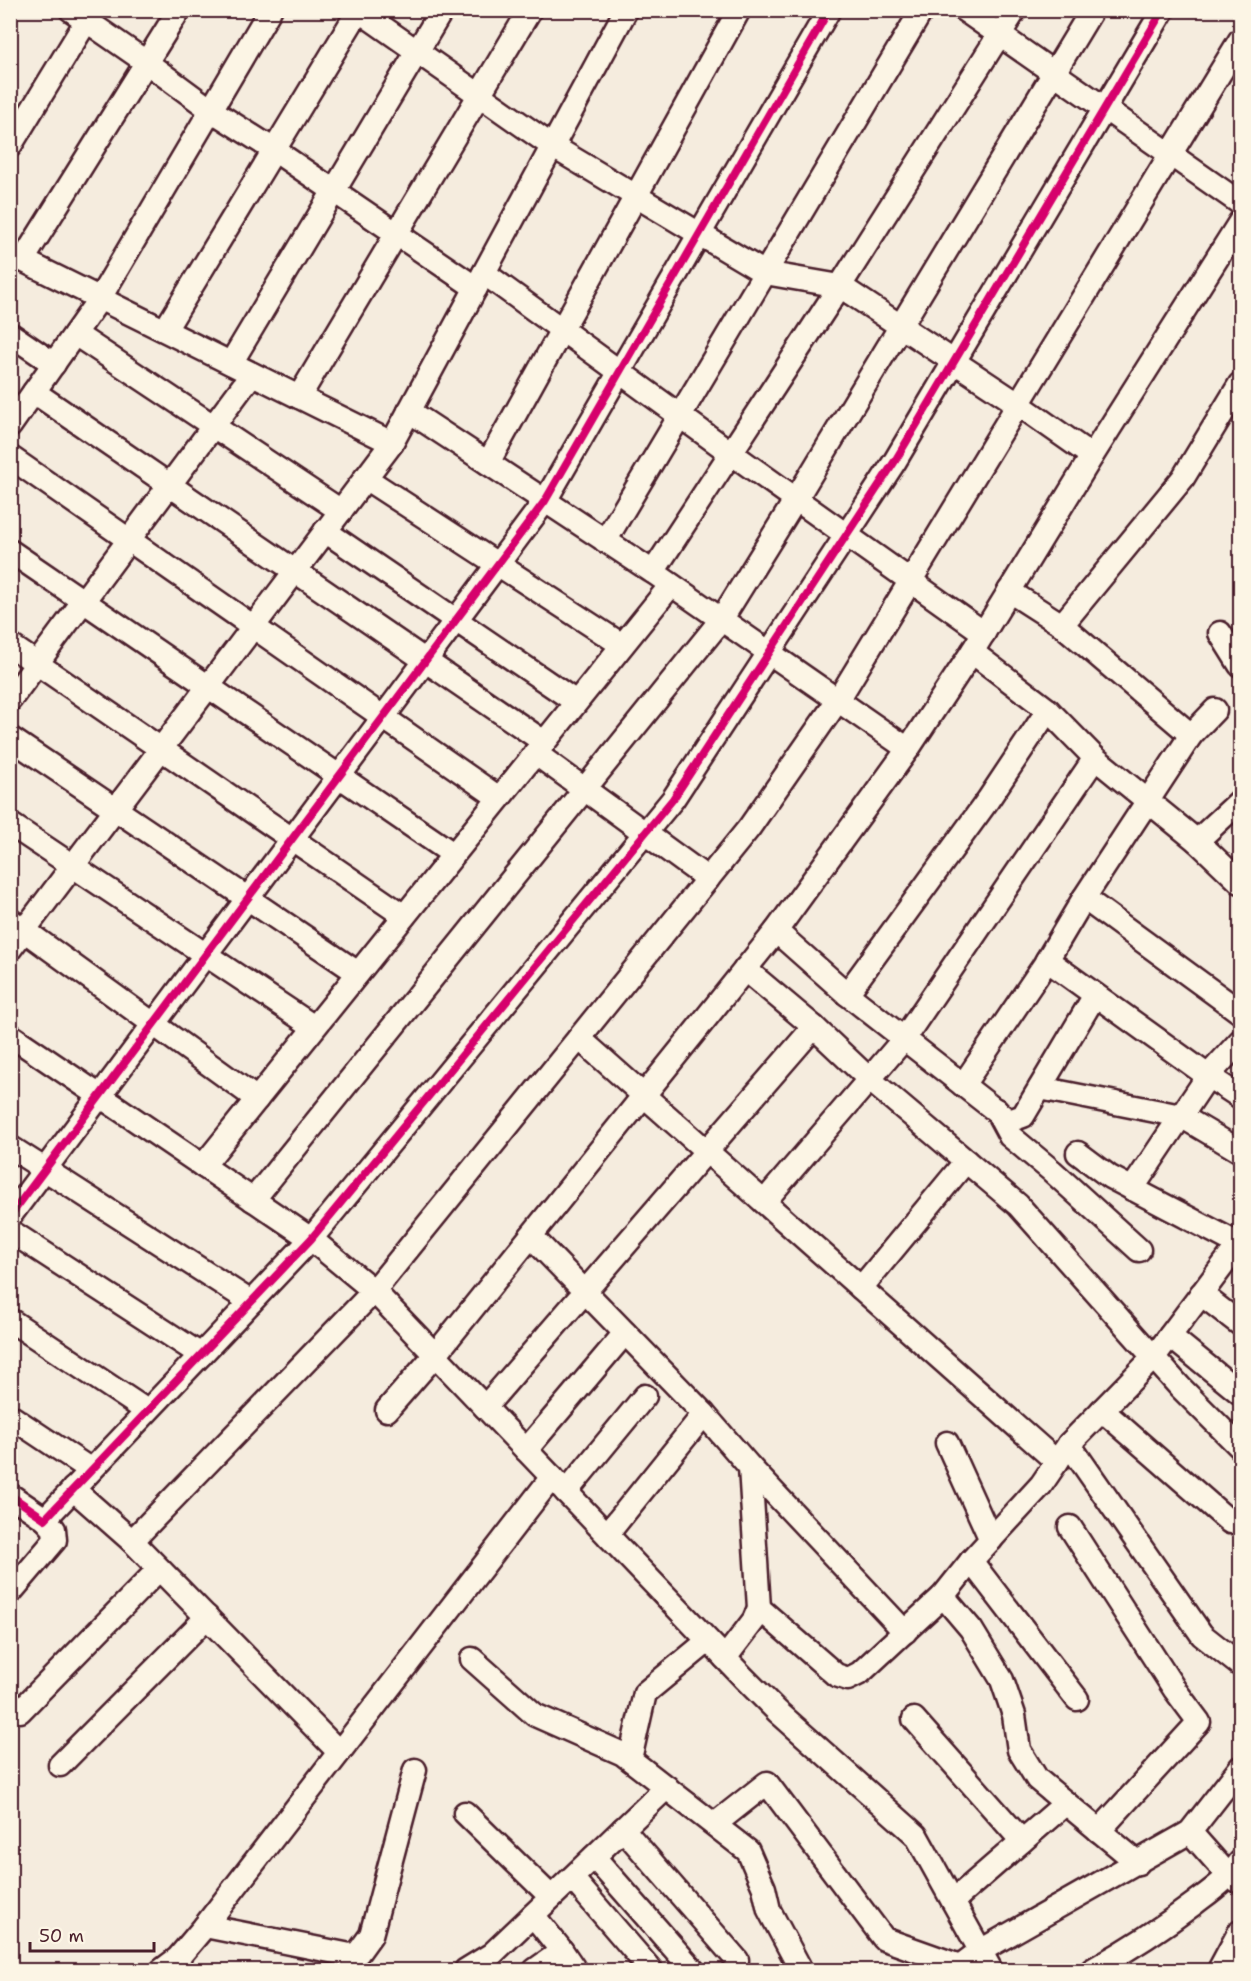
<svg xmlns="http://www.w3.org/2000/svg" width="1251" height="1981" font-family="'Shantell Sans',sans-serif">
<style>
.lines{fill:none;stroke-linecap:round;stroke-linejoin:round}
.minor-casing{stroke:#4a1f2b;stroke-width:27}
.minor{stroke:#fcf5e5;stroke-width:22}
.cycleway-casing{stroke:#fcf5e5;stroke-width:11}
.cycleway{stroke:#d6006c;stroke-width:8}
</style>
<rect width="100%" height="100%" fill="#f5ecde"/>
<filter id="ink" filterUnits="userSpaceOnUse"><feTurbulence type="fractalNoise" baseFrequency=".0167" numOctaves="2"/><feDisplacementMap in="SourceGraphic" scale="12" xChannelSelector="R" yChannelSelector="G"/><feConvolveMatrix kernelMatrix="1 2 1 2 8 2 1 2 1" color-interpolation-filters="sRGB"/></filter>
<g filter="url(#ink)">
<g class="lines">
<defs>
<g id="minor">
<path d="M 71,10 L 146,62 L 211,110 L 274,150 L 476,288"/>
<path d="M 358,10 L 552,146 L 765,273 L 840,286 L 1018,404 L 1092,456"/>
<path d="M 964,10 L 1240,203"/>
<path d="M 10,146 L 93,10"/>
<path d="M 10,254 L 392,443"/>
<path d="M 23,260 L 179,10"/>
<path d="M 484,273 L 731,453 L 984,633"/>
<path d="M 165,330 L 359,10"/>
<path d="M 10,334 L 54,364"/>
<path d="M 75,334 L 341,511"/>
<path d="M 231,363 L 442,10"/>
<path d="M 34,392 L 544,742"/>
<path d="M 299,397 L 530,10"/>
<path d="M 409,411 L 653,572 L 908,749"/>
<path d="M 10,426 L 100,298 L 270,10"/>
<path d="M 10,457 L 499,798"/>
<path d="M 488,463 L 739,10"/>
<path d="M 365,478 L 622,645"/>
<path d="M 325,531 L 576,702"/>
<path d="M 605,541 L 922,10"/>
<path d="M 10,551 L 453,854"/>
<path d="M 653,572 L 840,286 L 1015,10"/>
<path d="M 1009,591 L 1062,625 L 1191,735"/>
<path d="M 1062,625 L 1183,478 L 1240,384"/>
<path d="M 1220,633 L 1240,665"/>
<path d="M 10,645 L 404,916"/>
<path d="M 972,652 L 1048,710 L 1095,758 L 1197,841 L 1240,882"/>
<path d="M 10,700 L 252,374"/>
<path d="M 10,738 L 358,973"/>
<path d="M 535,753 L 708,879"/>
<path d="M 10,824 L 314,1027"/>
<path d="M 1197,841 L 1240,801"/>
<path d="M 1084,898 L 1240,1012"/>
<path d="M 10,920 L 257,1099"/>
<path d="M 776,931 L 847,994 L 1009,1121 L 1023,1116 L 1095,995"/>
<path d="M 10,949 L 392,443 L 626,10"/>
<path d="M 1047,960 L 1208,1076 L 1240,1097"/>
<path d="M 745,969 L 814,1027 L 869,1079 L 1018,1205 L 1180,1387 L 1240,1447"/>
<path d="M 847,994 L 988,800 L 1048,710"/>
<path d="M 10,1035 L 311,1239 L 374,1291 L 744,1678 L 778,1712 L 916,1835 L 991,1970"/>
<path d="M 579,1038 L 1057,1462"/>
<path d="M 963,1085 L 1043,967 L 1084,898 L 1191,735 L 1215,710"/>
<path d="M 1040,1088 L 1181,1116 L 1240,1151"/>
<path d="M 996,1110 L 1010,1136 L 1052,1171 L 1139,1250"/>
<path d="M 10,1147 L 251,1302"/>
<path d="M 1078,1153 L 1110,1177 L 1240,1245"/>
<path d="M 203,1166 L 671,585"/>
<path d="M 1132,1189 L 1208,1076 L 1240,1041"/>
<path d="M 253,1200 L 721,620 L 796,499 L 1092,10"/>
<path d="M 764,1202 L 903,1040 L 1095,758"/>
<path d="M 10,1216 L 545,501 L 829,10"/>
<path d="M 10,1231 L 201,1355"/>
<path d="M 531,1236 L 704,1414 L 750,1467 L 759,1608 L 754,1620 L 725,1658"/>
<path d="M 861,1288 L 966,1161"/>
<path d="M 1201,1294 L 1240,1324"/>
<path d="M 10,1320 L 147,1411"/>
<path d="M 1170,1336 L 1240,1393"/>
<path d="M 485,1407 L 814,1027"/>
<path d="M 387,1410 L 435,1355 L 776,931 L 908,749 L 972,652 L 1092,456 L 1240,222"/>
<path d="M 1102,1410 L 1230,1522"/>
<path d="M 10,1416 L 91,1470"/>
<path d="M 947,1443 L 991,1540"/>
<path d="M 1069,1444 L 1202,1635 L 1240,1665"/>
<path d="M 526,1450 L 625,1333"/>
<path d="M 750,1467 L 905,1632"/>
<path d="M 73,1489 L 132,1541 L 339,1752"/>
<path d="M 566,1492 L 645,1396"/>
<path d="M 10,1495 L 45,1519 L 311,1239 L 673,799 L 895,461 L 1163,10"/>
<path d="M 1070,1527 L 1175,1690 L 1199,1722 L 1099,1831"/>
<path d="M 609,1537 L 613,1527 L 704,1414"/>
<path d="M 132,1541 L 374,1291 L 749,828 L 838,700 L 1240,40"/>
<path d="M 971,1561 L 1077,1699"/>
<path d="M 10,1593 L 55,1540 L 54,1529 L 45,1519"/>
<path d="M 943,1596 L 971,1629 L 1002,1680 L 1014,1715 L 1019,1750 L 1037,1779 L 1138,1863"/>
<path d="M 759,1608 L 836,1675 L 848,1679 L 860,1673 L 943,1596 L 971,1561 L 1041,1485 L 1069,1444 L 1154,1357 L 1239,1244"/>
<path d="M 472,1659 L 535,1715 L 623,1754 L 748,1851 L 764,1888 L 769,1910 L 801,1970"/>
<path d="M 20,1711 L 159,1569"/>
<path d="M 914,1719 L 1022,1841"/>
<path d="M 630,1759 L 645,1693 L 708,1641"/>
<path d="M 60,1765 L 207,1617"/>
<path d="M 465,1813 L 551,1897"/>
<path d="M 715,1824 L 767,1783 L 884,1939 L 960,1966 L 980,1951 L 1190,1832 L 1240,1768"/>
<path d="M 623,1829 L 737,1960"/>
<path d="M 1190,1832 L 1229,1876 L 1240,1882"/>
<path d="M 594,1857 L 693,1970"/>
<path d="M 572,1878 L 651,1970"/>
<path d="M 953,1901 L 1066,1803"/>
<path d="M 533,1915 L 562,1951 L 575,1970"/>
<path d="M 205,1926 L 350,1955 L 358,1953 L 371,1935 L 415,1770"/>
<path d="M 162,1970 L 178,1958 L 205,1926 L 552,1477"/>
<path d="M 466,1970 L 492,1954 L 667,1787"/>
<path d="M 535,1970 L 562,1951"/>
<path d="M 1092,1970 C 1128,1950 1162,1928 1195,1903 C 1212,1890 1228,1879 1240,1862"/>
<path d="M 1219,1970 L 1240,1931"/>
</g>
</defs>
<use href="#minor" class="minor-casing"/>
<use href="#minor" class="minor"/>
<defs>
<g id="cycleway">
<path d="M 10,1216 L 545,501 L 829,10"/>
<path d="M 10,1495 L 45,1519 L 311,1239 L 673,799 L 895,461 L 1163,10"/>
</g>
</defs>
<use href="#cycleway" class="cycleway-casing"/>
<use href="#cycleway" class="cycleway"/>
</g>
</g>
<rect width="1251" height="1981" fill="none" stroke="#fcf5e5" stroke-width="36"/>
<rect x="18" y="18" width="1215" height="1945" fill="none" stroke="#4a1f2b" stroke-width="2" filter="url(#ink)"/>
<path d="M30 1942v9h124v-9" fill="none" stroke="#4a1f2b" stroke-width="3"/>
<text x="39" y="1942" font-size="18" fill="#4a1f2b" stroke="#fcf5e5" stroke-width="4.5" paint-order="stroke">50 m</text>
</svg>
